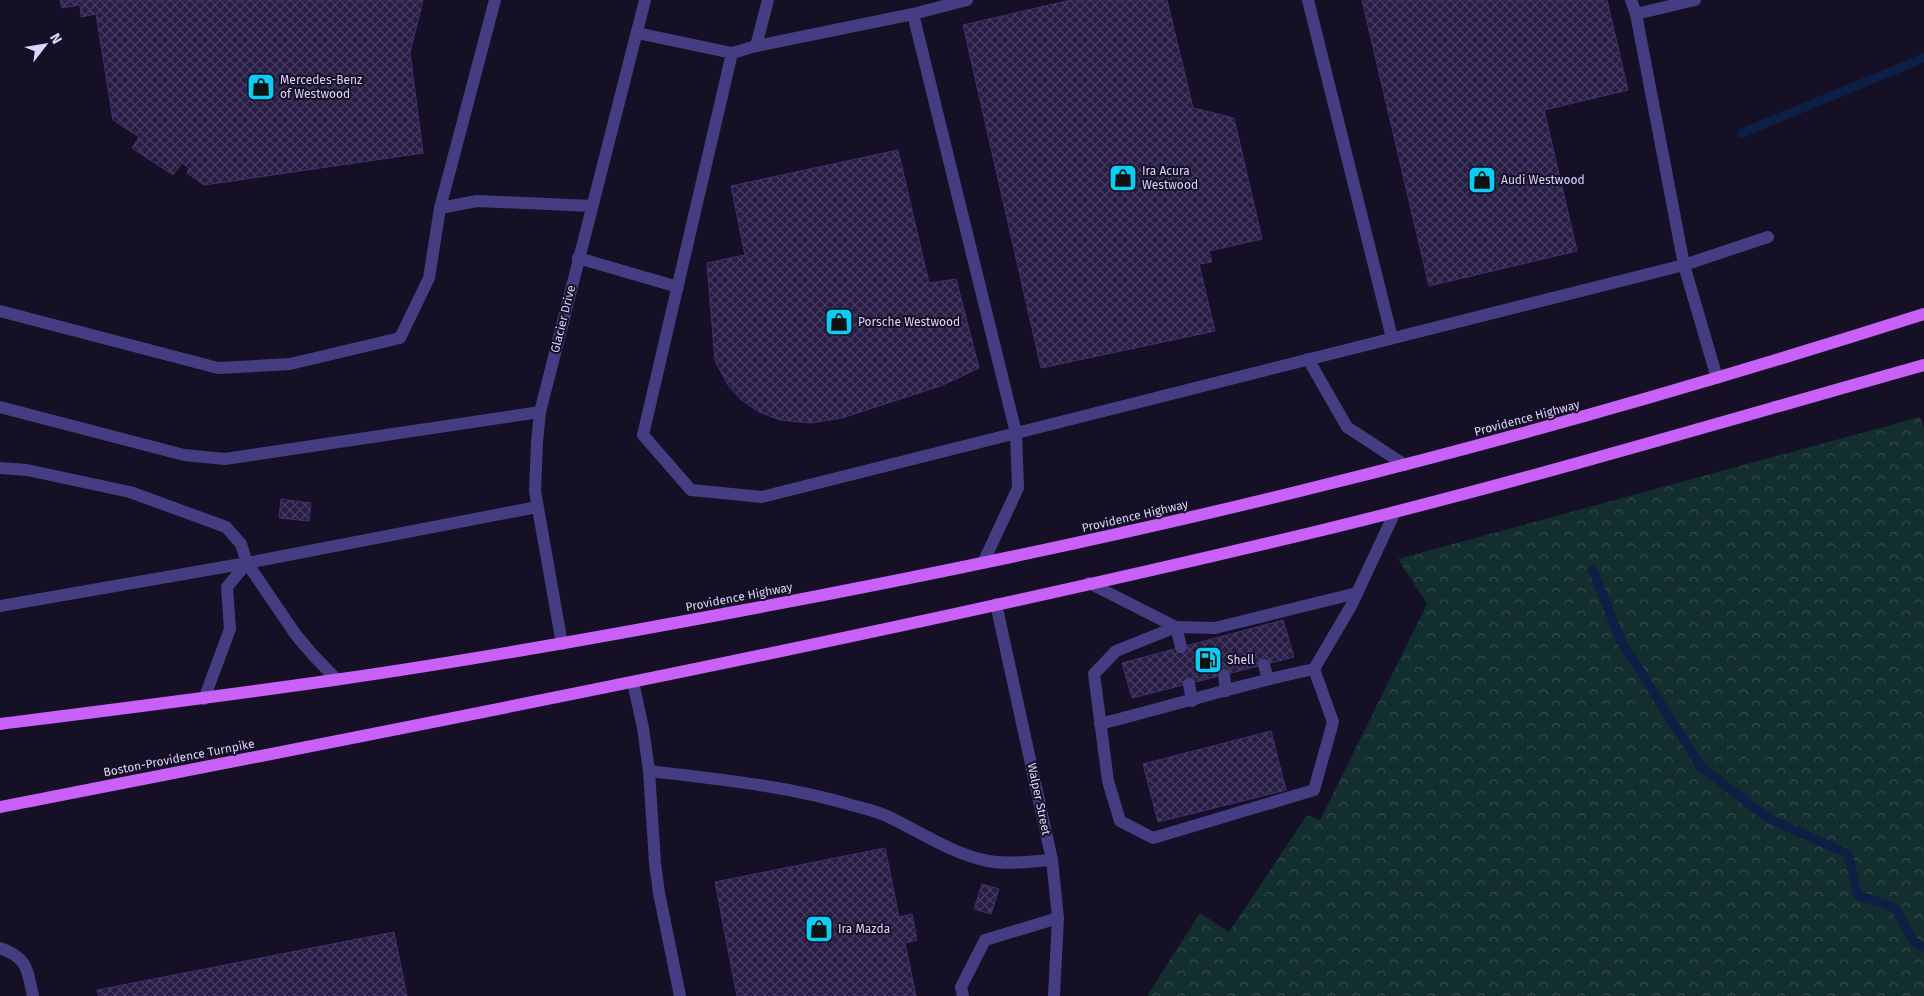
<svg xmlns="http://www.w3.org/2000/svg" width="1924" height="996" font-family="'Fira Sans',sans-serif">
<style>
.forest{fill:url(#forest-crowns)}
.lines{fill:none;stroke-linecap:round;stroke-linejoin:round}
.stream{stroke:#0e1f45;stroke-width:9}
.building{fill:url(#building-cross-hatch);stroke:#413070}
.lane{stroke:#443d82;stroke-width:12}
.street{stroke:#443d82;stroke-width:12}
.primary{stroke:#c961f8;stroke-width:12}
.labels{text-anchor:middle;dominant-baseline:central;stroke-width:4;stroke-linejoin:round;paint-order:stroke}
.poi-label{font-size:12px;fill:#dcd5fd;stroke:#151025;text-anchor:start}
.street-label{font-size:12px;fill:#dcd5fd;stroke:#151025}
</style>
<defs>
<pattern id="forest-crowns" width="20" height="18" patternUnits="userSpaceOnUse" patternTransform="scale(1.25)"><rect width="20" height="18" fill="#132e2f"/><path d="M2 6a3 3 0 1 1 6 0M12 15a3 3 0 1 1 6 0" fill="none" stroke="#354b4e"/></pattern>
<pattern id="building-cross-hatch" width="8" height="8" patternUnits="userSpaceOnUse" patternTransform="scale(1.25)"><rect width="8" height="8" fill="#271d45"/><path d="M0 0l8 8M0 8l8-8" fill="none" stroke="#463d61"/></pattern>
</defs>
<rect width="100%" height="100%" fill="#151025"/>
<path class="forest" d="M 1920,417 L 1924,428 L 1924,996 L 1147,996 L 1200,913 L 1229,932 L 1307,815 L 1320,820 L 1427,604 L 1398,559 Z"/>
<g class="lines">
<g class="stream">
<path d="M 1742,133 L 1924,58"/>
<path d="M 1593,570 L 1620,639 L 1701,767 L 1768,818 L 1848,854 L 1858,895 L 1895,908 L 1914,942 L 1924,947"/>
</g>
</g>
<g class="building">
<path d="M 60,0 L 423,0 L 410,53 L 423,153 L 204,185 L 187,173 L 189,168 L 182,163 L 173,175 L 132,148 L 139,137 L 113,120 L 96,14 L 81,17 L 80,5 L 62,8 Z"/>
<path d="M 1071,0 L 1167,0 L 1193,108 L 1234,118 L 1262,239 L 1209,251 L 1212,262 L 1199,264 L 1215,331 L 1041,368 L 963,25 Z"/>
<path d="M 1362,0 L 1607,0 L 1628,90 L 1544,110 L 1577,251 L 1429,286 Z"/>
<path d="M 898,150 L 929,283 L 956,279 L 979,368 L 943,385 L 842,418 L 811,423 L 780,420 L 759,412 L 740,399 L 728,385 L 715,361 L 707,263 L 745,255 L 731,186 Z"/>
<path d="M 281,499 L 311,503 L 309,521 L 279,518 Z"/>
<path d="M 1283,620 L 1294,657 L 1132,698 L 1122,663 Z"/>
<path d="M 1271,731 L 1286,790 L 1158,822 L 1143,764 Z"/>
<path d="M 885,848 L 899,917 L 912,914 L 917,940 L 905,943 L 916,996 L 737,996 L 715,882 Z"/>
<path d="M 982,884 L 999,889 L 991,914 L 974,909 Z"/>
<path d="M 394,932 L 407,996 L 99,996 L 97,990 Z"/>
</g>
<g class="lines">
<g class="lane">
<path d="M 1308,0 L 1392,338"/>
<path d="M 1631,0 L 1636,14 L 1684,265 L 1717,378"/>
<path d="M 913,14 L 1016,433 L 1018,488 L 983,563"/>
<path d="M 1636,14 L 1695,0"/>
<path d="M 637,33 L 732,53 L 756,46 L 913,14 L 967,0"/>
<path d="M 756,46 L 768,0"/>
<path d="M 732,53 L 643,435 L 691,490 L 762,497 L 1684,265 L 1768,237"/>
<path d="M 440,208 L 477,201 L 592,206"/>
<path d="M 578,258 L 678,287"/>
<path d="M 0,311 L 218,368 L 290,364 L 400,338 L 429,278 L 440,208 L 495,0"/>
<path d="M 1308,359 L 1347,427 L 1405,465"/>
<path d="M 0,407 L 184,455 L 225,459 L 540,412"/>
<path d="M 0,468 L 27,470 L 130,492 L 226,527 L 241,544 L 247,563 L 296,635 L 313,655 L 337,680"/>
<path d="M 1089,583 L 1176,627 L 1181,647"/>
<path d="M 0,606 L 247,563 L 537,507"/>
<path d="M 1264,665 L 1268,679"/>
<path d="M 1314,669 L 1333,722 L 1314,790 L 1153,838 L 1120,821 L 1108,781 L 1094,674 L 1116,651 L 1176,627 L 1215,628 L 1357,593"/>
<path d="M 1224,675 L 1226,691"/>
<path d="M 633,682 L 643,728 L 649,771 L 655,863 L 659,893 L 680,996"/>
<path d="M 1189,684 L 1192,701"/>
<path d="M 204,699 L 230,629 L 227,587 L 247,563"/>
<path d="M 1100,724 C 1172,706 1242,684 1314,669 L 1351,606 L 1395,512"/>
<path d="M 649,771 C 718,779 788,786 855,806 C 867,809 880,812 891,818 C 922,833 953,854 988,861 C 1008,865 1032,861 1052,860"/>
<path d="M 0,948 C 28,958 27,969 33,996"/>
<path d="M 963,996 L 961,987 L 985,940 L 1058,918"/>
</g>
<g class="street">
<path d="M 996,604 L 1052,860 L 1058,918 L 1054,996"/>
<path d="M 562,644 L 535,491 L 537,442 L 540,412 L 645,0"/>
</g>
<g class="primary">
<path d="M 0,724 C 111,710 223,696 334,680 C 468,661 601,637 734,612 C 932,575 1129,534 1324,485 C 1526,435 1726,377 1924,314"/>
<path d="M 0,807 C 435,722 871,638 1302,535 C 1511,485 1717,423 1924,365"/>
</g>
</g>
<defs>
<symbol id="shop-square" viewBox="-11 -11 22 22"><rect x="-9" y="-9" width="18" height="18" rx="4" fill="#0acef4" stroke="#151025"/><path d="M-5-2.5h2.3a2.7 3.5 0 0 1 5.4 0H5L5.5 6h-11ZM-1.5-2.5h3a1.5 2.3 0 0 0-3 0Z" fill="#111"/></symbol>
<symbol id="fuel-square" viewBox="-11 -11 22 22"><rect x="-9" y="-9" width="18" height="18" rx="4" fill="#0acef4" stroke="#151025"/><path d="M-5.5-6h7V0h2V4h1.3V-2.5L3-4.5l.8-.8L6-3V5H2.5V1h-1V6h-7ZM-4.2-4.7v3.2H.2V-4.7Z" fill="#111"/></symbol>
</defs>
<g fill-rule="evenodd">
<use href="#shop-square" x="245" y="71" width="32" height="32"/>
<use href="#shop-square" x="1107" y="162" width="32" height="32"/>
<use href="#shop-square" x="1466" y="164" width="32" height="32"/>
<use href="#shop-square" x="823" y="306" width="32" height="32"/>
<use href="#fuel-square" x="1192" y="644" width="32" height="32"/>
<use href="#shop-square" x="803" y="913" width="32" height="32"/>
</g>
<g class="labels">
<g class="poi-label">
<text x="280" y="80">Mercedes-Benz<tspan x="280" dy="14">of Westwood</tspan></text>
<text x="1142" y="171">Ira Acura<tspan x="1142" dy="14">Westwood</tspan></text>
<text x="1501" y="180">Audi Westwood</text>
<text x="858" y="322">Porsche Westwood</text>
<text x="1227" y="660">Shell</text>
<text x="838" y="929">Ira Mazda</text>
</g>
<g class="street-label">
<text transform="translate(563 319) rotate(-76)">Glacier Drive</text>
<text transform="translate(1527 418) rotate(-15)">Providence Highway</text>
<text transform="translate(1135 516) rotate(-13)">Providence Highway</text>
<text transform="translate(739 597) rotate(-11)">Providence Highway</text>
<text transform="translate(179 758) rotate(-11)">Boston-Providence Turnpike</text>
<text transform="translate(1039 799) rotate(78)">Walper Street</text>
</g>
</g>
<g transform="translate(45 45) rotate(59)" stroke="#151025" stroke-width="4" paint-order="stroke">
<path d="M0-4L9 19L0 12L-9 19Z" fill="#dcd5fd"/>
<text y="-8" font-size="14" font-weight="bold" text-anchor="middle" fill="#dcd5fd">N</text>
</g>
</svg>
